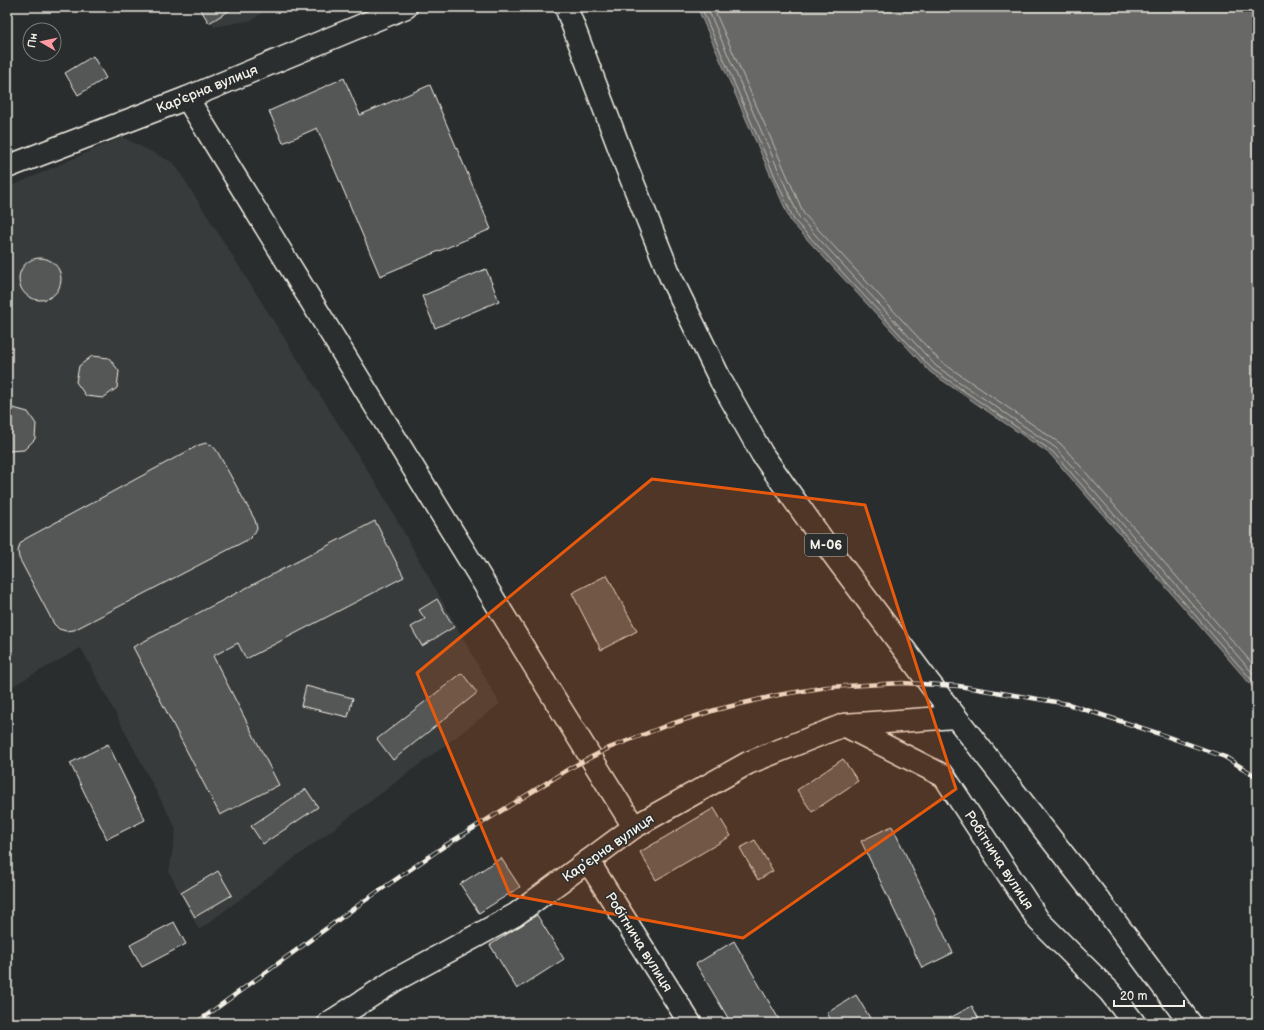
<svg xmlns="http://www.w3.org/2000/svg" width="1264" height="1030" font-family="'Balsamiq Sans',sans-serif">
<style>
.built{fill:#373a3a}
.water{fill:#676866;stroke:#9f9f9a}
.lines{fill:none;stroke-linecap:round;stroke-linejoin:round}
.shore{stroke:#bcbab4;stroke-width:1}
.building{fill:#555756;stroke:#f4f1e8}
.minor-casing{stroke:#f4f1e8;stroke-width:25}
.trunk-casing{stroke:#f4f1e8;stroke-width:25}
.minor{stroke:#2a2d2e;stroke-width:22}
.trunk{stroke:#2a2d2e;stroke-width:22}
.rail-casing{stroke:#f4f1e8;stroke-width:4.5}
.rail{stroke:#2a2d2e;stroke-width:3;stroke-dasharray:9;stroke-linecap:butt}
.marked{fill:#e8590c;fill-opacity:0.2;stroke:#e8590c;stroke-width:3;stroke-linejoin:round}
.labels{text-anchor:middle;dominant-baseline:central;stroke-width:3;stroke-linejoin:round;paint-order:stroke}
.shield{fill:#2a2d2e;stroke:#b7b6b0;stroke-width:1}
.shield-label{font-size:13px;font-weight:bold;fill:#f4f1e8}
.street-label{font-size:14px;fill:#f4f1e8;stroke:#2a2d2e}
</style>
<rect width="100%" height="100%" fill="#2a2d2e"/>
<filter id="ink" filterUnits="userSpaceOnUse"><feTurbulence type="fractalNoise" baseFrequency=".025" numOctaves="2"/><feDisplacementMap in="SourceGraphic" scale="8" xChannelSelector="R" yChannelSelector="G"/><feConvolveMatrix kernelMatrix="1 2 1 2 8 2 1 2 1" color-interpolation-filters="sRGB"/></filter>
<g filter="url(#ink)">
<g class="built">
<path d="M 202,7 L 269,7 L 253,20 L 214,27 Z"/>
<path d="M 122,137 L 174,163 L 380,490 L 500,704 L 199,930 L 169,872 L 176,829 L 81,648 L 7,689 L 7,188 Z"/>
</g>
<path class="water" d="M 697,7 L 1257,7 L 1257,692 L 1050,454 L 930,372 L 791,222 Z"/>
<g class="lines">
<g class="shore">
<path d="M 701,7 L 794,220 L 932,369 L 1053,452 L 1257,686"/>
<path d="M 707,7 L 799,217 L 936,366 L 1056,448 L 1257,678"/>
<path d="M 713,7 L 804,214 L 940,361 L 1061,444 L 1257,669"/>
</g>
</g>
<g class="building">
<path d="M 199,7 L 228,7 L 230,10 L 209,23 Z"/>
<path d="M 93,56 L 106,78 L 78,95 L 65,73 Z"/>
<path d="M 344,78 L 360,115 L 430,85 L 491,229 L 380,276 L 317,128 L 283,143 L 269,111 Z"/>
<circle cx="40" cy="279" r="21"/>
<path d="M 486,269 L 499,301 L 435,328 L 422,296 Z"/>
<path d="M 92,356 L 109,358 L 119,371 L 117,388 L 103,398 L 86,396 L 76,382 L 79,366 Z"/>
<path d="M 13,408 L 28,412 L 36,424 L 35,439 L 24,450 L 9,451 L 7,449 L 7,411 Z"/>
<path d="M 206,443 L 212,445 L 217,451 L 255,520 L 257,528 L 254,534 L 249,539 L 74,630 L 66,631 L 59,629 L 54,624 L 19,558 L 18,551 L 20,544 L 25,539 L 199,445 Z"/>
<path d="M 375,521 L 404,577 L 246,659 L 238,643 L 213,656 L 279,785 L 220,815 L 133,647 Z"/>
<path d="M 607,575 L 637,631 L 601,650 L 572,593 Z"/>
<path d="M 437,599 L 454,627 L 422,646 L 411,627 L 425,619 L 419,610 Z"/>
<path d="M 462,673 L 477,693 L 393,760 L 377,739 Z"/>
<path d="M 306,686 L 353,698 L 348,717 L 301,706 Z"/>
<path d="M 108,744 L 145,820 L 107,839 L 70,763 Z"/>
<path d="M 843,759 L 858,781 L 812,812 L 797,790 Z"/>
<path d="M 306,789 L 318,807 L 263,844 L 251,826 Z"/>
<path d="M 714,808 L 731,836 L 656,880 L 640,852 Z"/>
<path d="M 892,826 L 953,953 L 922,968 L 861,841 Z"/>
<path d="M 755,840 L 773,871 L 758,880 L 740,848 Z"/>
<path d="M 501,858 L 520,887 L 479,913 L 460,884 Z"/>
<path d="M 218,871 L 232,895 L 195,917 L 181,893 Z"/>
<path d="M 537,915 L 564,959 L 517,989 L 490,945 Z"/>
<path d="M 174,922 L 186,944 L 142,967 L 130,945 Z"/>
<path d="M 734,941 L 781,1023 L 731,1023 L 696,964 Z"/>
<path d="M 856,995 L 873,1023 L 833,1023 L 827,1013 Z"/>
<path d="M 972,1006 L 981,1023 L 950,1023 L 948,1019 Z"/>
<path d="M 649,1016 L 653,1023 L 638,1023 Z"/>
</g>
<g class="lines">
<defs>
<g id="minor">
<path d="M 187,98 L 562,711 L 634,827"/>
<path d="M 7,167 L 187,98 L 406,7"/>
<path d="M 844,725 L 944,776 L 1039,921 L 1110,992 L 1134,1023"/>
<path d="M 588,861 L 690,1023"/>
<path d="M 329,1023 L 397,979 L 515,915 L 634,827 L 748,763 L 844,725 L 955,717"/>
</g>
<path id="trunk" d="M 566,7 L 625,163 L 671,278 L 721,381 L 762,454 L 824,542 L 930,684 L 1102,904 L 1190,1023"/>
</defs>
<use href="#minor" class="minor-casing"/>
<use href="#trunk" class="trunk-casing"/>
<use href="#minor" class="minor"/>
<use href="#trunk" class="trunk"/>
<defs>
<path id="rail" d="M 196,1023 L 360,904 L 443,847 L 572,767 L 609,748 L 668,725 L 715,710 L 778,695 L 827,687 L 902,683 L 959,686 L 1068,704 L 1160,734 L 1225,757 L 1257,777"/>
</defs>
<use href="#rail" class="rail-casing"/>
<use href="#rail" class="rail"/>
</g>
</g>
<path class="marked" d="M 652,479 L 865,505 L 956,789 L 743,938 L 510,895 L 417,673 Z"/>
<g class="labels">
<rect class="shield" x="805" y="534" width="42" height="22" rx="3"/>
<g class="shield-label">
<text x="826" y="545">М-06</text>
</g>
<g class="street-label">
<text transform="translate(207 89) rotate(-22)">Карʼєрна вулиця</text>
<text transform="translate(608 848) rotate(-35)">Карʼєрна вулиця</text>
<text transform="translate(999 860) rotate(57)">Робітнича вулиця</text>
<text transform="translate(639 942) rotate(58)">Робітнича вулиця</text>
</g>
</g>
<rect width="1264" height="1030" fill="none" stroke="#2a2d2e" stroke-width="24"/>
<rect x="12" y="12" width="1240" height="1006" fill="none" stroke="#f4f1e8" stroke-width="1.5" filter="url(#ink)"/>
<g transform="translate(42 42) rotate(279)"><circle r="19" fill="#2a2d2e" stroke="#7b7b78"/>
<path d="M0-3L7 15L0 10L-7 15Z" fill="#ff9aa2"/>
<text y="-6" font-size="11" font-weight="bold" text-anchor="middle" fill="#f4f1e8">Пн</text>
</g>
<path d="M1114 1000v6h70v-6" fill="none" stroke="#f4f1e8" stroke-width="2"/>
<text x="1120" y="1000" font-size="12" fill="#f4f1e8" stroke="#2a2d2e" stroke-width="3" paint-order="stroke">20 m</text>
</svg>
